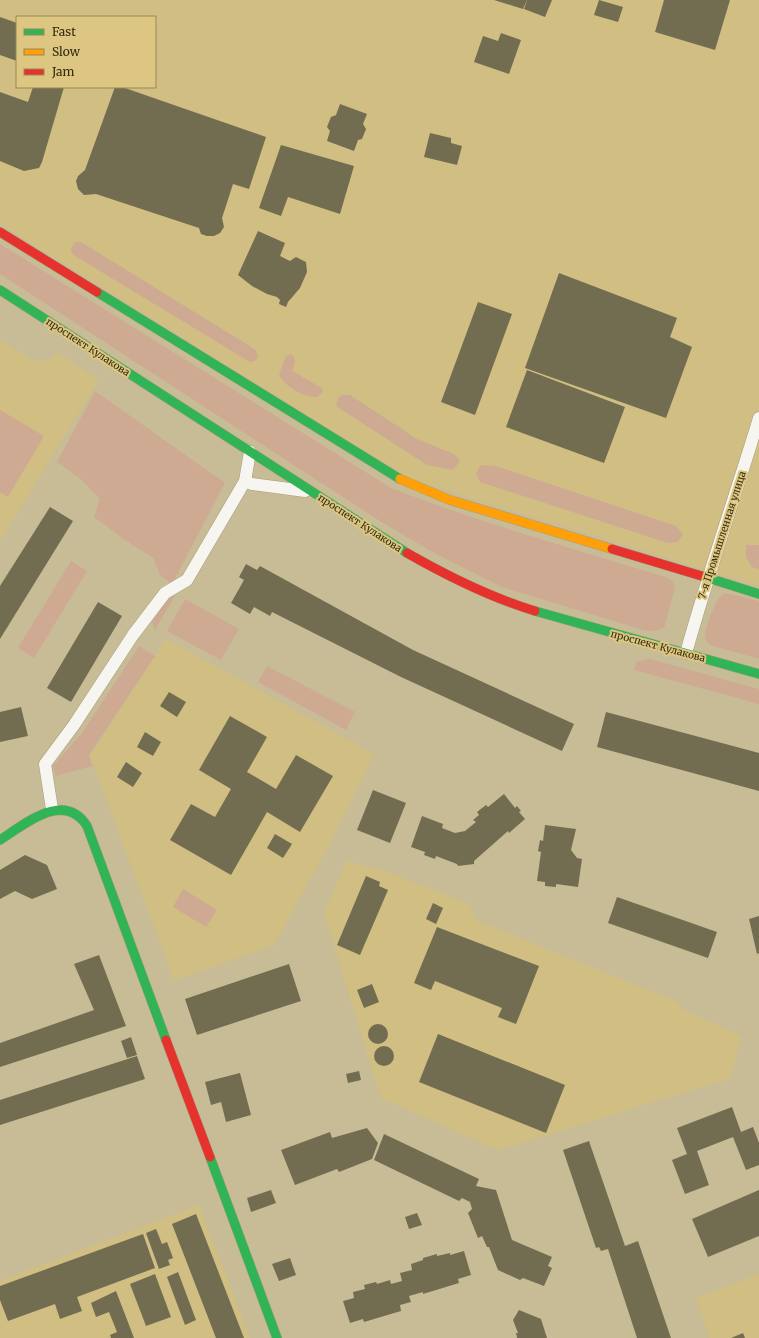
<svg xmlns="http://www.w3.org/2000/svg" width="759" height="1338" font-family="Merriweather,serif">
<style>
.built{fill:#d0be82;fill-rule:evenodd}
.green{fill:#ceaa93}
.building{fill:#726d51}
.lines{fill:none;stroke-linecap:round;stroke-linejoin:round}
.street-casing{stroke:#a59c7e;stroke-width:13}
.fast-casing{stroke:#a59c7e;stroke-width:10}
.slow-casing{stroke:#a59c7e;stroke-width:10}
.jam-casing{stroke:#a59c7e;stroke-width:10}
.street{stroke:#f7f5ef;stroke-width:12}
.fast{stroke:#30b455;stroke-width:9}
.slow{stroke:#ff9f0a;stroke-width:9}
.jam{stroke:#e5322d;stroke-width:9}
.labels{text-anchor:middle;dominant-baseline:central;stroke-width:4;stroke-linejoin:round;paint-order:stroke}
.street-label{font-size:10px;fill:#332b0e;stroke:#dcc682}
</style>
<rect width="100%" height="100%" fill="#c8bc96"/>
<g class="built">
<path d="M 0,0 L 759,0 L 759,586 L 459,494 L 404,476 L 0,224 ZM 17,17 L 155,17 L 155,87 L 17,87 Z"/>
<path d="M 0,340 L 34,361 L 51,359 L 57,352 L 99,380 L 0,541 Z"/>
<path d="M 166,639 L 374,754 L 330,843 L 273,946 L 174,980 L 90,756 Z"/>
<path d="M 347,861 L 385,871 L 469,904 L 476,920 L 677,1002 L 681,1008 L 741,1036 L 731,1078 L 498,1150 L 381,1098 L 324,913 Z"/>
<path d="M 199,1205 L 250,1338 L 0,1338 L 0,1281 Z"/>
<path d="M 759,1274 L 759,1338 L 710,1338 L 696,1298 Z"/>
</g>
<g class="green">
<path d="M 75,242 L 81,242 L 256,350 L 258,357 L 255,361 L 250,362 L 72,254 L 71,249 Z"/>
<path d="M 0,244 L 391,488 C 481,523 574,549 666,577 L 673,581 L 675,588 L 664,628 L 654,631 L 643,630 L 502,587 L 436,554 L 383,523 L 0,274 Z"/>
<path d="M 290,354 L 294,357 L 295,364 L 292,371 L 322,388 L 323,391 L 318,397 C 305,398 284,387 279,374 L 286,356 Z"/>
<path d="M 95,391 L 225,483 L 172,584 L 160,575 L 153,558 L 125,540 L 94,517 L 100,499 L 81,479 L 57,462 Z"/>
<path d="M 342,395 L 350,395 L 417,439 L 454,454 L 460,461 L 453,470 L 427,465 L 336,406 L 338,398 Z"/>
<path d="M 0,410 L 44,436 L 8,497 L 0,492 Z"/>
<path d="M 480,465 L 496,466 L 676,526 L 683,534 L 678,542 L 668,543 L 480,482 L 476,474 Z"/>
<path d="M 746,545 L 759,545 L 759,569 L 752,567 L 746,557 Z"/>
<path d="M 71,561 L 87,571 L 34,658 L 18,648 Z"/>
<path d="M 725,593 L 759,601 L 759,659 L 710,645 C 707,642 704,638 705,633 C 707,624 716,596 725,593 Z"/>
<path d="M 176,594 L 155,630 L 152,622 L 166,600 Z"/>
<path d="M 185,599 L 239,629 L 221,660 L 167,631 Z"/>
<path d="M 139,646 L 155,656 L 89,755 L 92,766 L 56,776 L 53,766 L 82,733 Z"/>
<path d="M 650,659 L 759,689 L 759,704 L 634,670 L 636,662 Z"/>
<path d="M 267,666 L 355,712 L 346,730 L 258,682 Z"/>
<path d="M 183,889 L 217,910 L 206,927 L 173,907 Z"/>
</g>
<g class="building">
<path d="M 494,0 L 527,0 L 523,9 Z"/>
<path d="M 527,0 L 552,0 L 545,17 L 524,9 Z"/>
<path d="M 599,0 L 623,7 L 618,22 L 594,15 Z"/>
<path d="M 664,0 L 730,0 L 715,50 L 655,32 Z"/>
<path d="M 0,17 L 17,23 L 17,61 L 0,55 Z"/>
<path d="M 501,33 L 521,40 L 509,74 L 474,62 L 483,36 L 498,41 Z"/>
<path d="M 33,87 L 64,87 L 42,162 L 39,168 L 24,171 L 0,161 L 0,92 L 28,102 Z"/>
<path d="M 115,87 L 122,87 L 266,137 L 249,189 L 233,184 L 222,218 L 224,227 L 220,233 L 214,236 L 207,236 L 201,234 L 199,228 L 96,194 L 84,195 L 78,189 L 76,181 L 78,176 L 85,170 Z"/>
<path d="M 340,104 L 367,114 L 363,124 L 366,129 L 362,139 L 358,140 L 354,151 L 327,141 L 330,131 L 327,127 L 331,117 L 336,115 Z"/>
<path d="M 430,133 L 451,138 L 451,143 L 462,146 L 457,165 L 424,157 Z"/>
<path d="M 281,145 L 354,166 L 340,214 L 288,197 L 281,216 L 259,208 Z"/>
<path d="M 258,231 L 285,243 L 280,256 L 290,261 L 296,257 L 306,262 L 307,272 L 300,288 L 288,302 L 286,307 L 279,304 L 280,300 L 277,297 L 267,294 L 252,286 L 238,275 Z"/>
<path d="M 559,273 L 677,318 L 670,337 L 692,347 L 666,418 L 525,368 Z"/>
<path d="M 478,302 L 512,314 L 475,415 L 441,402 Z"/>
<path d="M 527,370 L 625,407 L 604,463 L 506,427 Z"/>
<path d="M 50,507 L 73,521 L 0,639 L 0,586 Z"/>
<path d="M 246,564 L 257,570 L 260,566 L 413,650 L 574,724 L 562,751 L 401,677 L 272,612 L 270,616 L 254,607 L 250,614 L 231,603 L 244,580 L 239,577 Z"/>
<path d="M 98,602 L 122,616 L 71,702 L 47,688 Z"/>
<path d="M 169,692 L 186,702 L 177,717 L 160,706 Z"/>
<path d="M 21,707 L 28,736 L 0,742 L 0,712 Z"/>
<path d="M 606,712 L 759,753 L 759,791 L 597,747 Z"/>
<path d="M 230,716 L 267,737 L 247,772 L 276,789 L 296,755 L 333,776 L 300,832 L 267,812 L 231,875 L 170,840 L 191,804 L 215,817 L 231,789 L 199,770 Z"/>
<path d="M 145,732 L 161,742 L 153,756 L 137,747 Z"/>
<path d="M 126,762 L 142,773 L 133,787 L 117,777 Z"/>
<path d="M 373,790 L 406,803 L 390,843 L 357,830 Z"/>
<path d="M 504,794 L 515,808 L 517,806 L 521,811 L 519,812 L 525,819 L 509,833 L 508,831 L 474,861 L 474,864 L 458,866 L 457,864 L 436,856 L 435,859 L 424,855 L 425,852 L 411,847 L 422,816 L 443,824 L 442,828 L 455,833 L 465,831 L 476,822 L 473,820 L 479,815 L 477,812 L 486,805 L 488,807 Z"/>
<path d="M 545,825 L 576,829 L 571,850 L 577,858 L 582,859 L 578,887 L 556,884 L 556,887 L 545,886 L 545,882 L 537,881 L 541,852 L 538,851 L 540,840 L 543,841 Z"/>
<path d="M 275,834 L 292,844 L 283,858 L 267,848 Z"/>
<path d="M 25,855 L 47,865 L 57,889 L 32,899 L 15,891 L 0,899 L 0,870 Z"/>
<path d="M 366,876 L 380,882 L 379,886 L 388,890 L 360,955 L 337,945 Z"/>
<path d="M 617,897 L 717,932 L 708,958 L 608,923 Z"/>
<path d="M 433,903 L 443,908 L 436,924 L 426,919 Z"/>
<path d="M 759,916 L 759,953 L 757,954 L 749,919 Z"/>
<path d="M 437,927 L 539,966 L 516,1024 L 498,1017 L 502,1008 L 435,981 L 431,990 L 414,983 Z"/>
<path d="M 99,955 L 126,1026 L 0,1067 L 0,1043 L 94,1010 L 74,964 Z"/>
<path d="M 289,964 L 301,1001 L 197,1035 L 185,999 Z"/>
<path d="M 372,984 L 379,1002 L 364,1008 L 357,990 Z"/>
<circle cx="378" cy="1034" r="10"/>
<path d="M 438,1034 L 565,1085 L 546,1133 L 419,1082 Z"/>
<path d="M 131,1037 L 137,1055 L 127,1058 L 121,1041 Z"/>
<circle cx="384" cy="1056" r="10"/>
<path d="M 137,1056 L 145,1079 L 0,1125 L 0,1100 Z"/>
<path d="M 359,1071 L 361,1080 L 348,1083 L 346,1074 Z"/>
<path d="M 240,1073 L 251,1115 L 226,1122 L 221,1102 L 211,1105 L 205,1082 Z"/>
<path d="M 732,1107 L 741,1132 L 753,1127 L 759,1143 L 759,1165 L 746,1170 L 733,1137 L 697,1151 L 709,1185 L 685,1194 L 672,1160 L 687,1154 L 677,1128 Z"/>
<path d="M 367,1128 L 378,1143 L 372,1159 L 339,1172 L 337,1169 L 295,1185 L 281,1150 L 330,1132 L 332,1138 Z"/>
<path d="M 384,1134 L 479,1179 L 476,1186 L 496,1190 L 512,1240 L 552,1257 L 548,1266 L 552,1268 L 544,1286 L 523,1278 L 520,1280 L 498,1270 L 489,1247 L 487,1247 L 482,1236 L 478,1238 L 468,1213 L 472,1209 L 470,1202 L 462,1198 L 459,1201 L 374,1160 Z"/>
<path d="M 589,1141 L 625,1246 L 638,1241 L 671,1338 L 637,1338 L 608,1249 L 601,1251 L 599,1247 L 596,1248 L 563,1150 Z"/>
<path d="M 271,1190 L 276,1203 L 251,1212 L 247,1198 Z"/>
<path d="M 759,1190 L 759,1236 L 708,1257 L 692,1219 Z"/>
<path d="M 417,1213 L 422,1225 L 409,1229 L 405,1217 Z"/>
<path d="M 196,1214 L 244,1338 L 216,1338 L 172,1224 Z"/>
<path d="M 156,1229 L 162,1244 L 167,1242 L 173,1258 L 168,1260 L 170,1265 L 159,1269 L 146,1233 Z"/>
<path d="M 143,1234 L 155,1268 L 77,1297 L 82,1311 L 60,1319 L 55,1304 L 8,1321 L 0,1300 L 0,1286 Z"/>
<path d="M 464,1251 L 471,1275 L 458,1279 L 459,1283 L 423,1294 L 423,1292 L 409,1296 L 411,1302 L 400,1305 L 401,1311 L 364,1322 L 363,1319 L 350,1323 L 343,1301 L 354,1298 L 353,1292 L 365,1289 L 364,1285 L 376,1282 L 377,1284 L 390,1280 L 391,1284 L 402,1281 L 400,1273 L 412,1270 L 411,1264 L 423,1260 L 423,1258 L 437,1254 L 437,1256 L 450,1253 L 450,1255 Z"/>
<path d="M 290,1258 L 296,1275 L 279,1281 L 272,1264 Z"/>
<path d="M 178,1272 L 196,1320 L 185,1325 L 167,1277 Z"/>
<path d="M 155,1274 L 171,1317 L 146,1326 L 130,1284 Z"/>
<path d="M 116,1291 L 134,1338 L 111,1338 L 110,1335 L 117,1332 L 109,1312 L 96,1317 L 91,1303 Z"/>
<path d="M 519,1310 L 541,1319 L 547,1338 L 517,1338 L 516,1333 L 518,1333 L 513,1320 Z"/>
<path d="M 743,1333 L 745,1338 L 731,1338 Z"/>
</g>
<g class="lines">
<defs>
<g id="street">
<path d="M 245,481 L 252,484 L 305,491"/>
<path d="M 686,653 C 708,574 735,497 759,418"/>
<path d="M 52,809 L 45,764 L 74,725 L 133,635 L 165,593 L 187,580 L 245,481 L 250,452"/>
</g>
<g id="fast">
<path d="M 0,290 L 407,553"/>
<path d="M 97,292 L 400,479"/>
<path d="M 705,577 L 759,594"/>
<path d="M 535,611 L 759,674"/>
<path d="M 0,840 C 25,824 64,790 87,826 L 166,1040"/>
<path d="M 210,1157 L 277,1338"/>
</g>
<path id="slow" d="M 400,479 L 450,500 L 612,549"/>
<g id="jam">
<path d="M 0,232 L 97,292"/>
<path d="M 612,549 L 705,577"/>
<path d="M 407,553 C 449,577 489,597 535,611"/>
<path d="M 166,1040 L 210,1157"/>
</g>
</defs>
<use href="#street" class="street-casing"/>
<use href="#fast" class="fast-casing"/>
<use href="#slow" class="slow-casing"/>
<use href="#jam" class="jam-casing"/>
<use href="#street" class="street"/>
<use href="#fast" class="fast"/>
<use href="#slow" class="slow"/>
<use href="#jam" class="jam"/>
</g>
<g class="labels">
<g class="street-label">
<text transform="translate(88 347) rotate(33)">проспект Кулакова</text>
<text transform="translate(360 523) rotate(33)">проспект Кулакова</text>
<text transform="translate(722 535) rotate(-72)">7-я Промышленная улица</text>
<text transform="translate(658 646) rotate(15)">проспект Кулакова</text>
</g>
</g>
<rect x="16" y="16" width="140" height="72" fill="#dcc682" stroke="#988854"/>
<rect x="24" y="29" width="20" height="6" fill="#30b455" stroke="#988854"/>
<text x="52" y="36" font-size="12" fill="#332b0e">Fast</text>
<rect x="24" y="49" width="20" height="6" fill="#ff9f0a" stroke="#988854"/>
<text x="52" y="56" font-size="12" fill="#332b0e">Slow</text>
<rect x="24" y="69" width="20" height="6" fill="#e5322d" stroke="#988854"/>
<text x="52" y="76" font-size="12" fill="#332b0e">Jam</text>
</svg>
